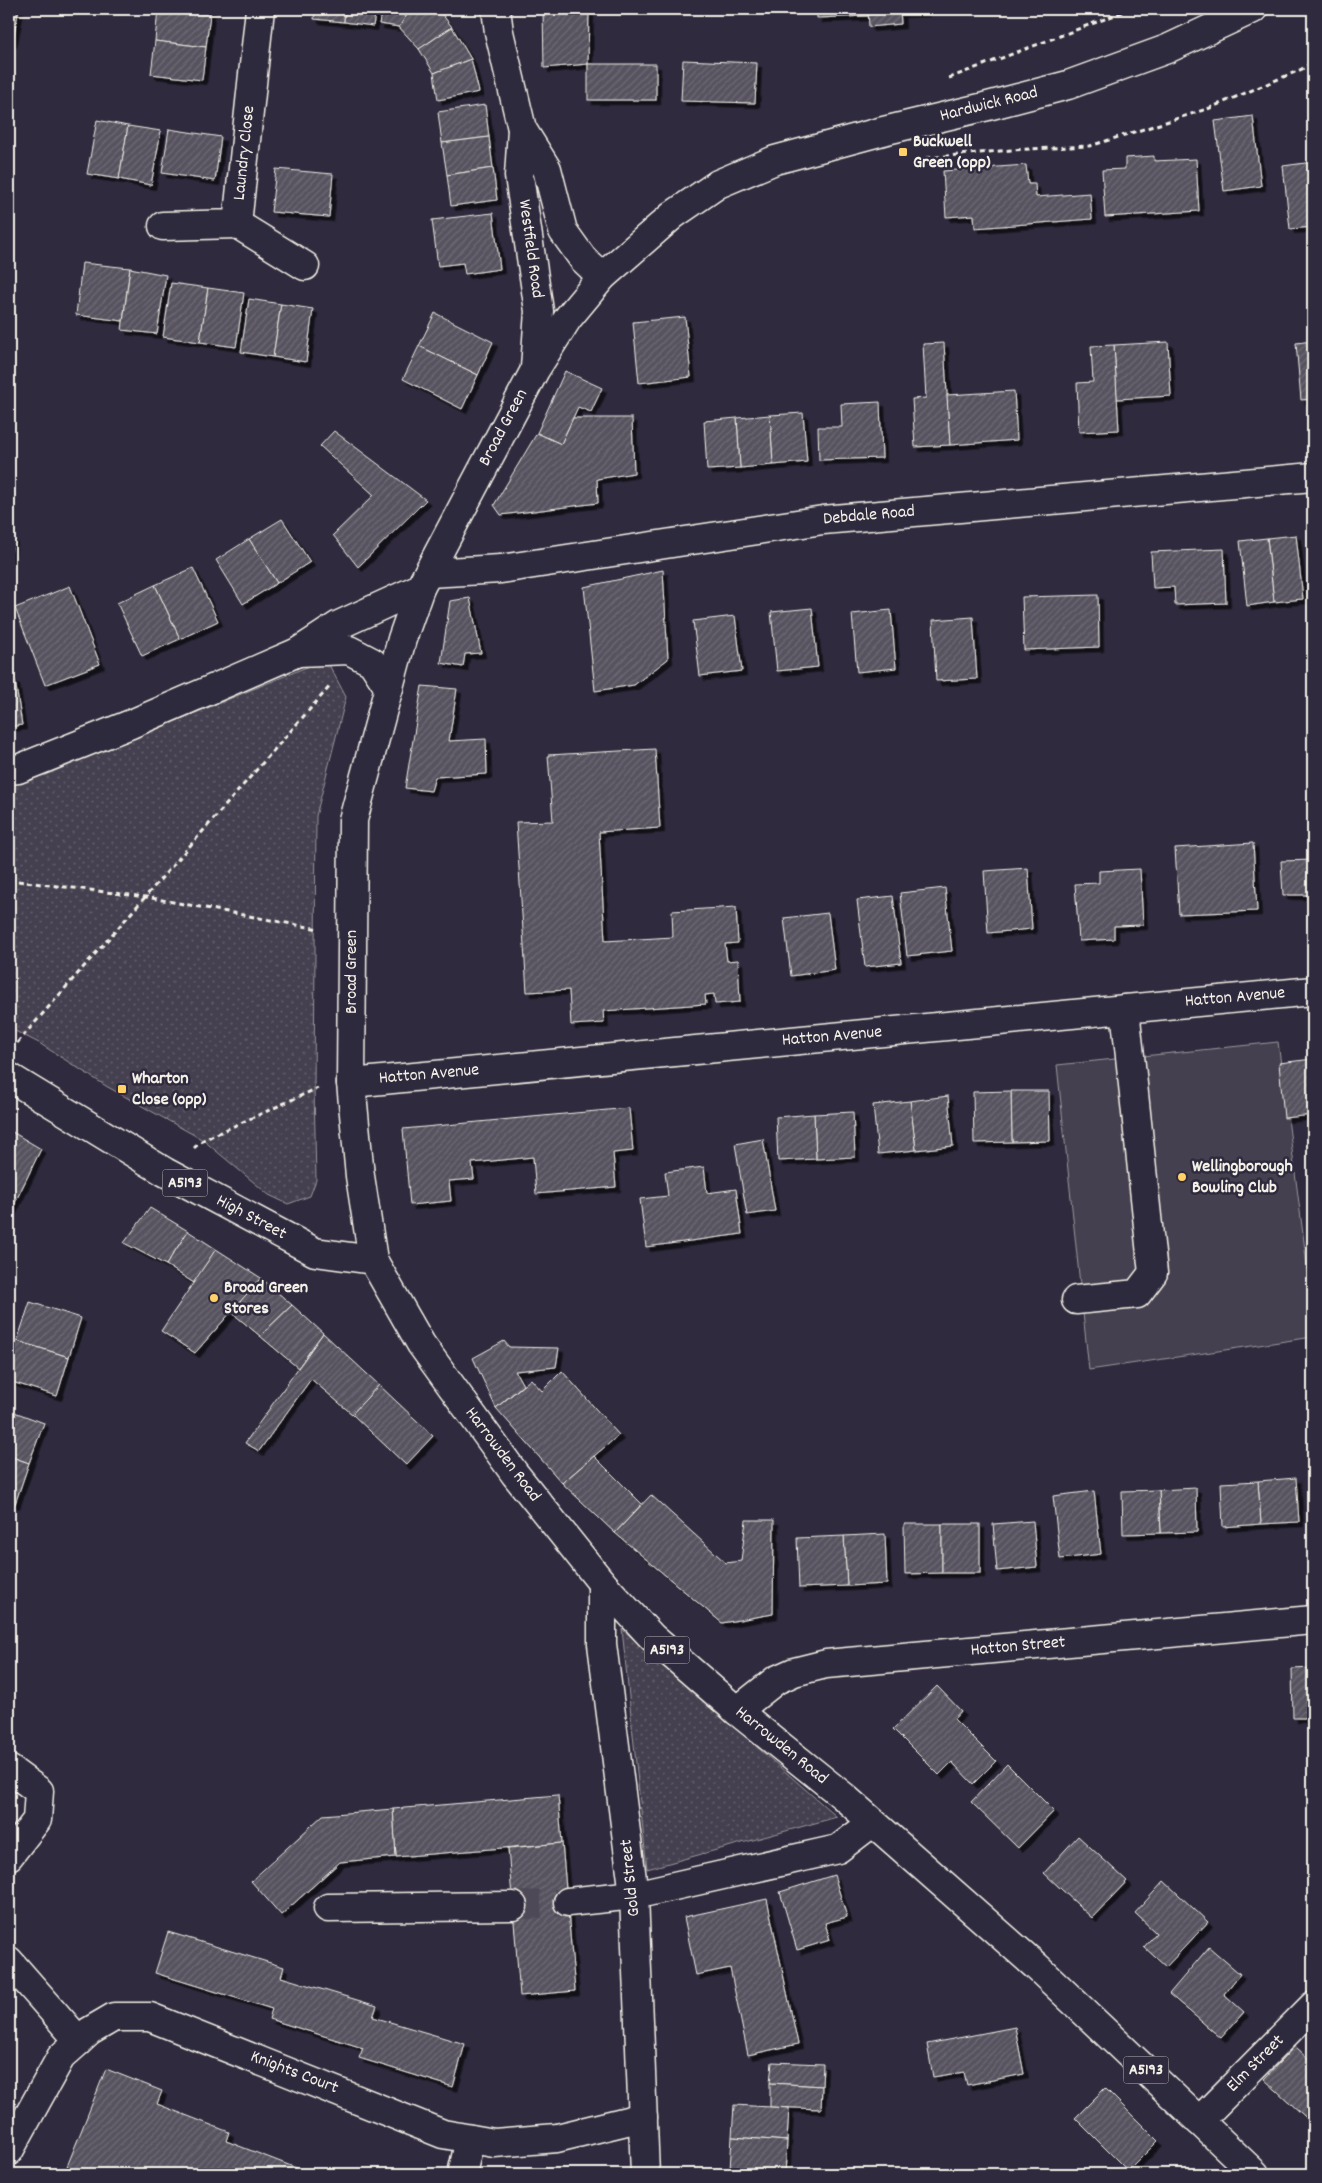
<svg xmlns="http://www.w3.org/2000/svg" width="1322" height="2183" font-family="Dekko,sans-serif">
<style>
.grass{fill:url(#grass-dots);stroke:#9c989c}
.park{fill:#454050;stroke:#9c989c}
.building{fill:url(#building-hatch);stroke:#f4f1e8;filter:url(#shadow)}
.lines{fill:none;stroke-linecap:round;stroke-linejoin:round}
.minor-tunnel{stroke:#4d4857;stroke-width:28;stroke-dasharray:28 14;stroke-linecap:butt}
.minor-casing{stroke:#f4f1e8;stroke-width:31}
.major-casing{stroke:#f4f1e8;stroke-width:31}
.path{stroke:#f4f1e8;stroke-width:3;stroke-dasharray:5 4;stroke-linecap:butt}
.minor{stroke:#2f2a3d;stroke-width:28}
.major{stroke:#2f2a3d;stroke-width:28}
.poi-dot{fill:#ffd166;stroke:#2f2a3d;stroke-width:2}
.labels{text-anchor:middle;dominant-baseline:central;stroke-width:5;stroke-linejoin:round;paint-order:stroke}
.shield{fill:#2f2a3d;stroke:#b9b5b5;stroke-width:1}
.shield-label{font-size:16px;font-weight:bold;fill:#f4f1e8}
.street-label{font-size:18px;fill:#f4f1e8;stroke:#2f2a3d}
.poi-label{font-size:18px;font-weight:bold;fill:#f4f1e8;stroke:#2f2a3d;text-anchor:start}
</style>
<defs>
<pattern id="grass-dots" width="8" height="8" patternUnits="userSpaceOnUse" patternTransform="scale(1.25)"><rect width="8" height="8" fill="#454050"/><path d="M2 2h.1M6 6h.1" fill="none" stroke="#605c69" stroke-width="1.8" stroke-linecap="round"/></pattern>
<pattern id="building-hatch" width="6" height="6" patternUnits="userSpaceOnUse" patternTransform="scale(1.25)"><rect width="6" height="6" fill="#56525f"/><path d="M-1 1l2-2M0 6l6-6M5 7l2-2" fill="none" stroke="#6f6b76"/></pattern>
<filter id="shadow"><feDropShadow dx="4.5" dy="4.5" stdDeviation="0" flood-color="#0009"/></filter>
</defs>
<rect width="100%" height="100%" fill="#2f2a3d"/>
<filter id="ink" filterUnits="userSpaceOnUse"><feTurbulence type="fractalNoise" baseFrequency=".02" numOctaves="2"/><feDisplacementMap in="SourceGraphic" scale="10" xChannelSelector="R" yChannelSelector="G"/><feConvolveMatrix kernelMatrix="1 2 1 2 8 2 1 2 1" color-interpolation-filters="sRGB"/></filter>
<g filter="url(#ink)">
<g class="grass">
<path d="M 326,659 L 346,697 L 316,816 L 314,1089 L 316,1180 L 310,1196 L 288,1204 L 269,1195 L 203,1140 L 106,1086 L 39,1043 L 9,1028 L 9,785 L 45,775 Z"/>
<path d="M 622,1629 L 837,1817 L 647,1869 Z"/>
</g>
<path class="park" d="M 1278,1042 L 1310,1288 L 1313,1288 L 1313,1337 L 1089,1370 L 1057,1065 Z"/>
<g class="building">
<path d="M 9,9 L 19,9 L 12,43 L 9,43 Z"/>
<path d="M 158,9 L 210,14 L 206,47 L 155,41 Z"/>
<path d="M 168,9 L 211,9 L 210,14 Z"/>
<path d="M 315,9 L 345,9 L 344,22 L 314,19 Z"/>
<path d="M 345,9 L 376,9 L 373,26 L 344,22 Z"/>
<path d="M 382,9 L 411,9 L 399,27 L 379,24 Z"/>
<path d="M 411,9 L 438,9 L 452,27 L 419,49 L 399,27 Z"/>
<path d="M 543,9 L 589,9 L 588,64 L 544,68 Z"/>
<path d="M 817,9 L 868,9 L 868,16 L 817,18 Z"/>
<path d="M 868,9 L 900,9 L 901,24 L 869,27 Z"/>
<path d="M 900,9 L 926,9 L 926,12 L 900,13 Z"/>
<path d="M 452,27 L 471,59 L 434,73 L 419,49 Z"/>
<path d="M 155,41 L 206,47 L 202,80 L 151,74 Z"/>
<path d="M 471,59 L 479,92 L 438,100 L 434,73 Z"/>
<path d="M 683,60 L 757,63 L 755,103 L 681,101 Z"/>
<rect x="588" y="64" width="68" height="36"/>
<path d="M 485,105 L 489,137 L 442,143 L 438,112 Z"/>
<path d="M 1253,116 L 1261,186 L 1224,191 L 1215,121 Z"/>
<path d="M 97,120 L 128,126 L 119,179 L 87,174 Z"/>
<path d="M 128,126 L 161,131 L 151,185 L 119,179 Z"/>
<path d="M 169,129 L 221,137 L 215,181 L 162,173 Z"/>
<path d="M 489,137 L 493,168 L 447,175 L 442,143 Z"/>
<path d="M 1154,156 L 1154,161 L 1196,159 L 1199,211 L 1105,217 L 1102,170 L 1125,169 L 1125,158 Z"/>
<path d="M 1313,162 L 1313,205 L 1311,205 L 1313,227 L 1290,229 L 1283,166 Z"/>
<path d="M 1026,165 L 1028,184 L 1035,184 L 1036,197 L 1090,193 L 1092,219 L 975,228 L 974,215 L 946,217 L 943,171 Z"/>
<path d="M 493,168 L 497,200 L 451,206 L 447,175 Z"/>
<path d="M 276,169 L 333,174 L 329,217 L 271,212 Z"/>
<path d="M 493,213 L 500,269 L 465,274 L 463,263 L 438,266 L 432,220 Z"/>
<path d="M 82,263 L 130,268 L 123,321 L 76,315 Z"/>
<path d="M 130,268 L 166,275 L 157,334 L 122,330 Z"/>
<path d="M 171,283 L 208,288 L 200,342 L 163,337 Z"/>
<path d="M 208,288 L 244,293 L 236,347 L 200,342 Z"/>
<path d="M 249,299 L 281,304 L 273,357 L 241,352 Z"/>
<path d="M 281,304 L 313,309 L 306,362 L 273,357 Z"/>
<path d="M 435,313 L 493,342 L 478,375 L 419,346 Z"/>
<path d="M 685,317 L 691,377 L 639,383 L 633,322 Z"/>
<path d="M 1313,341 L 1313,399 L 1301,400 L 1296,343 Z"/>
<path d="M 1168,342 L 1171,396 L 1117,399 L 1114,345 Z"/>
<path d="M 944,343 L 950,445 L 915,447 L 912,399 L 926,398 L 923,344 Z"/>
<path d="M 1114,345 L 1119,430 L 1079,432 L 1077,383 L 1093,382 L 1091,346 Z"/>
<path d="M 419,346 L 478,375 L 462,409 L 403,379 Z"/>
<path d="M 565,371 L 602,388 L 591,412 L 578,407 L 561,444 L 537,433 Z"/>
<path d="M 1014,391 L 1017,440 L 950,445 L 947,395 Z"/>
<path d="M 880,402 L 882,458 L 819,460 L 818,427 L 842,427 L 841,404 Z"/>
<path d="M 803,413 L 807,462 L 773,465 L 770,415 Z"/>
<path d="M 770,415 L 773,465 L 740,468 L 737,418 Z"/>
<path d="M 573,418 L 632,418 L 634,473 L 597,479 L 598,503 L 501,515 L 494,505 L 537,433 L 561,444 Z"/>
<path d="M 737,418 L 740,468 L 707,470 L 704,421 Z"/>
<path d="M 334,431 L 426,500 L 358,567 L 333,535 L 374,495 L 320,446 Z"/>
<path d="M 282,519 L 310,562 L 277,583 L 249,539 Z"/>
<path d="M 1296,535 L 1303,599 L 1274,602 L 1267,538 Z"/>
<path d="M 9,538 L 13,538 L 9,562 Z"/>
<path d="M 1267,538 L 1274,602 L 1247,606 L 1240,541 Z"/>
<path d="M 249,539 L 277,583 L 243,604 L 216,560 Z"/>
<path d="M 1224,549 L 1226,603 L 1175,605 L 1174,587 L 1153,588 L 1151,552 Z"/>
<path d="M 193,568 L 218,621 L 180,639 L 155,585 Z"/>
<path d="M 663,570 L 668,659 L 634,685 L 595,691 L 584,587 Z"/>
<path d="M 155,585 L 180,639 L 142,656 L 117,603 Z"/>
<path d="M 70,586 L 100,664 L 45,685 L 15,608 Z"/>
<path d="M 1098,595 L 1099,647 L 1024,650 L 1022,597 Z"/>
<path d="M 470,598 L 481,653 L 465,654 L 463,667 L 441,663 L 450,601 Z"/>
<path d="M 812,608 L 818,667 L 777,671 L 771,612 Z"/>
<path d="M 891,610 L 896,668 L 857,672 L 852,614 Z"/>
<path d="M 735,616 L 742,671 L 700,676 L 693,621 Z"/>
<path d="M 973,617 L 977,679 L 936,681 L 933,620 Z"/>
<path d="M 15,680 L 22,725 L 9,727 L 9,681 Z"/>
<path d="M 422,686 L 457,689 L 449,741 L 486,739 L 487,774 L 435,777 L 431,791 L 405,788 Z"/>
<path d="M 655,749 L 660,828 L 599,832 L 605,941 L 673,937 L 672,911 L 736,907 L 738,943 L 725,944 L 727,961 L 738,960 L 740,1002 L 715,1004 L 714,994 L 705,995 L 706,1004 L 603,1011 L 604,1023 L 571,1025 L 569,990 L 527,992 L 516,822 L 553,821 L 548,755 Z"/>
<path d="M 1253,843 L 1257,911 L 1179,914 L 1175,848 Z"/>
<path d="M 1313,860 L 1313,930 L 1309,930 L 1307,895 L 1283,895 L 1281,861 Z"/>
<path d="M 1028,868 L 1032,929 L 988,933 L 984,871 Z"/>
<path d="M 1140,869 L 1143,925 L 1114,926 L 1114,939 L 1079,941 L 1075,884 L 1099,883 L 1099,871 Z"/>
<path d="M 945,888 L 952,951 L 907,956 L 900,893 Z"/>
<path d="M 893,896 L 901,963 L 865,967 L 857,900 Z"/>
<path d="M 828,913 L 835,970 L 791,976 L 784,918 Z"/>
<path d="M 1313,1059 L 1313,1115 L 1284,1118 L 1279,1063 Z"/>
<path d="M 1011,1091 L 1049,1091 L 1050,1141 L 1012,1142 Z"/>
<path d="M 1011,1091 L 1012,1142 L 974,1143 L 973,1092 Z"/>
<path d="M 948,1096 L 953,1146 L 916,1150 L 910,1101 Z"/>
<path d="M 910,1101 L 916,1150 L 878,1154 L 873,1105 Z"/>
<path d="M 629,1108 L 633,1151 L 613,1153 L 616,1187 L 536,1194 L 533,1157 L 472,1163 L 474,1179 L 449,1181 L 451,1201 L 410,1205 L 403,1129 Z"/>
<path d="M 853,1112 L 855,1157 L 816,1159 L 814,1114 Z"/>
<path d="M 814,1114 L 816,1159 L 778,1161 L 776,1117 Z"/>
<path d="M 9,1130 L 41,1149 L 9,1215 Z"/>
<path d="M 763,1139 L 775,1211 L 747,1215 L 735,1144 Z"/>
<path d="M 704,1167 L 707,1193 L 736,1189 L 742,1234 L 646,1247 L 640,1199 L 668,1196 L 665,1172 Z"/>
<path d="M 150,1208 L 188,1231 L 166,1265 L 124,1243 Z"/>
<path d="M 188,1231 L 216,1249 L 194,1283 L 166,1265 Z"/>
<path d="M 216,1249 L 261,1278 L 195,1353 L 161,1331 Z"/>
<path d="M 261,1278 L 292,1305 L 260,1336 L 231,1312 Z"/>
<path d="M 30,1302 L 81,1318 L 69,1357 L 17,1341 Z"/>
<path d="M 292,1305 L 323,1333 L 298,1368 L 260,1336 Z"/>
<path d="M 323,1333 L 379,1385 L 352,1414 L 311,1379 L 259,1451 L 245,1443 Z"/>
<path d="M 17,1341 L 69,1357 L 57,1396 L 9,1381 L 9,1368 Z"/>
<path d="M 504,1341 L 509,1347 L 559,1348 L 556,1367 L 515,1371 L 523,1385 L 496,1408 L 473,1358 Z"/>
<path d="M 562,1371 L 619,1435 L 562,1483 L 496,1408 L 531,1379 L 542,1391 Z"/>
<path d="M 379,1385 L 433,1436 L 406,1465 L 352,1414 Z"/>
<path d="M 9,1410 L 44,1423 L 29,1463 L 9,1456 Z"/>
<path d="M 9,1456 L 29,1463 L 15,1504 L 9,1502 Z"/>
<path d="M 594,1456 L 642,1504 L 615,1533 L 562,1483 Z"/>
<path d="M 1296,1478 L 1299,1522 L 1261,1524 L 1258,1481 Z"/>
<path d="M 1258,1481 L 1261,1524 L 1223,1527 L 1221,1483 Z"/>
<path d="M 1196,1488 L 1197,1532 L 1161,1533 L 1159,1490 Z"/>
<path d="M 1159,1490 L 1161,1533 L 1123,1534 L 1122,1491 Z"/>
<path d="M 1094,1491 L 1101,1554 L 1060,1559 L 1053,1496 Z"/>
<path d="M 651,1495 L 726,1563 L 741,1561 L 746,1520 L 774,1520 L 773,1614 L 722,1623 L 615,1533 Z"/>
<path d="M 1033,1521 L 1037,1567 L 997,1571 L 993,1524 Z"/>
<path d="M 904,1524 L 942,1524 L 942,1573 L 905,1574 Z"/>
<rect x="942" y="1524" width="38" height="49"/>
<path d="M 885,1534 L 887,1584 L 847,1586 L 844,1536 Z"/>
<path d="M 844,1536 L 847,1586 L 799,1588 L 797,1538 Z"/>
<path d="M 1313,1668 L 1313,1718 L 1293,1718 L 1292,1669 Z"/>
<path d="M 937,1686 L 961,1711 L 954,1719 L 996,1761 L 973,1784 L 952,1762 L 939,1775 L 893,1729 Z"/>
<path d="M 1007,1764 L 1054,1811 L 1018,1848 L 971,1802 Z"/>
<path d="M 558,1795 L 562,1843 L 396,1857 L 393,1809 Z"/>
<path d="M 393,1809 L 396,1857 L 340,1862 L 281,1915 L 251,1881 L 323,1815 Z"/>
<path d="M 1078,1836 L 1127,1881 L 1092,1918 L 1044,1873 Z"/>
<path d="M 562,1843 L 575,1991 L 520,1996 L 508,1848 Z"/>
<path d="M 834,1875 L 847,1917 L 825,1923 L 830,1940 L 797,1950 L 780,1892 Z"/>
<path d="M 1164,1881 L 1208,1922 L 1166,1967 L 1144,1947 L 1156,1933 L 1135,1913 Z"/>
<path d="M 767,1899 L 798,2044 L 748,2055 L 730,1968 L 696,1975 L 684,1917 Z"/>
<path d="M 168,1932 L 284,1967 L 281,1977 L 377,2006 L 373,2017 L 465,2044 L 453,2087 L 359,2058 L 363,2048 L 269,2019 L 272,2009 L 155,1973 Z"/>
<path d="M 1209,1947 L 1240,1974 L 1224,1994 L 1244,2012 L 1221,2038 L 1169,1994 Z"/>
<path d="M 1015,2027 L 1024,2074 L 967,2085 L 964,2072 L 933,2077 L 927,2044 Z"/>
<path d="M 1295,2046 L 1313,2063 L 1313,2124 L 1264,2079 Z"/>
<path d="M 772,2062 L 823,2064 L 822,2086 L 770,2083 Z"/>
<path d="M 106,2069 L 162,2091 L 157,2104 L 229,2132 L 226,2141 L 312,2174 L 64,2174 Z"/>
<path d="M 770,2083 L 822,2086 L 821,2109 L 770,2107 Z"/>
<path d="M 1105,2088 L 1158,2141 L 1128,2171 L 1075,2118 Z"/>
<path d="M 734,2105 L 789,2108 L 787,2141 L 732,2137 Z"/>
<path d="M 732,2137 L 787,2141 L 785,2174 L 730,2170 Z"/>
<path d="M 730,2170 L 785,2174 L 729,2174 Z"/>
</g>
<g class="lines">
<path class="minor-tunnel" d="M 513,1906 L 568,1902"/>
<defs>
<g id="minor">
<path d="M 496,9 L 499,32 L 522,129 L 519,176 L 539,311 L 535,368"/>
<path d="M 522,129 L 547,169 L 563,231 L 583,259 L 602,277"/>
<path d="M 237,224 L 305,266"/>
<path d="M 163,226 L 237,224 L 260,9"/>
<path d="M 428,573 L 501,569 L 823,520 L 1313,477"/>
<path d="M 298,652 L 349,650 L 372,662 L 389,688"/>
<path d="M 9,770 L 18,769 L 131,724 L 298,652 L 339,625 L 420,588"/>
<path d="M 351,1083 L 1313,991"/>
<path d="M 373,1260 L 360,1176 L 351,1083 L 353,820 L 402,639 L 420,588 L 535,370 L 568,318 L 602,277 L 673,215 L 718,184 L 775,160 L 883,131 L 984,107 L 1068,85 L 1167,49 L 1253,9"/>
<path d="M 1076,1300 L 1137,1294 L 1153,1273 L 1125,1009"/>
<path d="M 602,1583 L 602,1644 L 634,1895 L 645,2174"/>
<path d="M 737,1711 L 776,1680 L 794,1672 L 826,1664 L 1313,1620"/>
<path d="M 9,1769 L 39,1791 L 37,1820 L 9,1856"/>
<path d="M 568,1902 L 634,1895 L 838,1849 L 872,1823"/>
<path d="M 328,1908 L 513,1906"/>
<path d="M 9,1961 L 79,2041"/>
<path d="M 1199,2121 L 1313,2006"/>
<path d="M 9,2151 L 61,2057 L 90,2031 L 114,2017 L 150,2017 L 443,2134 L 494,2143 L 557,2138 L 643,2117"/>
<path d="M 462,2174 L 470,2139"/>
</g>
<path id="major" d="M 9,1077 L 165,1172 L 315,1252 L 373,1260 L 421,1344 L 515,1474 L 602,1583 L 652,1637 L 737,1711 L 843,1796 L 1036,1966 L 1255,2174"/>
</defs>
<use href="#minor" class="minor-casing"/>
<use href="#major" class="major-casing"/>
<g class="path">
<path d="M 949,78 L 1131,9"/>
<path d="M 926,158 L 1011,150 L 1090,146 L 1210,108 L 1302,69 L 1313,61"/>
<path d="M 9,880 L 146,897 L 319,929"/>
<path d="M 17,1043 L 331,685"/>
<path d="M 194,1148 L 203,1140 L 318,1088"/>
</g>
<use href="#minor" class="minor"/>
<use href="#major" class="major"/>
</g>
</g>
<g class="poi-dot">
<rect x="898" y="147" width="10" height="10" rx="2.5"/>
<rect x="117" y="1084" width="10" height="10" rx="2.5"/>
<circle cx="1182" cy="1177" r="5"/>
<circle cx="214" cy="1298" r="5"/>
</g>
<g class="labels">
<g class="shield">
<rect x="162.5" y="1169.5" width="45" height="27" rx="4"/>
<rect x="644.5" y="1636.5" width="45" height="27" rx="4"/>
<rect x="1123.5" y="2056.5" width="45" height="27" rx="4"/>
</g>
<g class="shield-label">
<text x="185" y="1183">A5193</text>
<text x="667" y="1650">A5193</text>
<text x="1146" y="2070">A5193</text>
</g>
<g class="street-label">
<text transform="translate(989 105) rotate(-14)">Hardwick Road</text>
<text transform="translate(245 153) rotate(-84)">Laundry Close</text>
<text transform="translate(530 249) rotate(82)">Westfield Road</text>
<text transform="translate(504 428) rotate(-62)">Broad Green</text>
<text transform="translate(869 516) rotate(-5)">Debdale Road</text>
<text transform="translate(352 972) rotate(-90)">Broad Green</text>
<text transform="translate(1235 998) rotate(-5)">Hatton Avenue</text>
<text transform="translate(832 1037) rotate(-5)">Hatton Avenue</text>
<text transform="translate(429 1075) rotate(-5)">Hatton Avenue</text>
<text transform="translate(251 1218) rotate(28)">High Street</text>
<text transform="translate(502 1455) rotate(53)">Harrowden Road</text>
<text transform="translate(1018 1647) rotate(-5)">Hatton Street</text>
<text transform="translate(781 1746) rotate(39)">Harrowden Road</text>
<text transform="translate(631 1878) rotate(-96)">Gold Street</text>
<text transform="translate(1256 2064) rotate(-45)">Elm Street</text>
<text transform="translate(294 2073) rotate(21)">Knights Court</text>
</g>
<g class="poi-label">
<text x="913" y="142">Buckwell<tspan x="913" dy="21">Green (opp)</tspan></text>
<text x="132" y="1079">Wharton<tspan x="132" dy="21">Close (opp)</tspan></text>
<text x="1192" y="1167">Wellingborough<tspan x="1192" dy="21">Bowling Club</tspan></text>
<text x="224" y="1288">Broad Green<tspan x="224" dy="21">Stores</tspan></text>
</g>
</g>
<rect width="1322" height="2183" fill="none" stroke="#2f2a3d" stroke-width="30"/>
<rect x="15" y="15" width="1292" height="2153" fill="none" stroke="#f4f1e8" stroke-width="2" filter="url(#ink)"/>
</svg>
